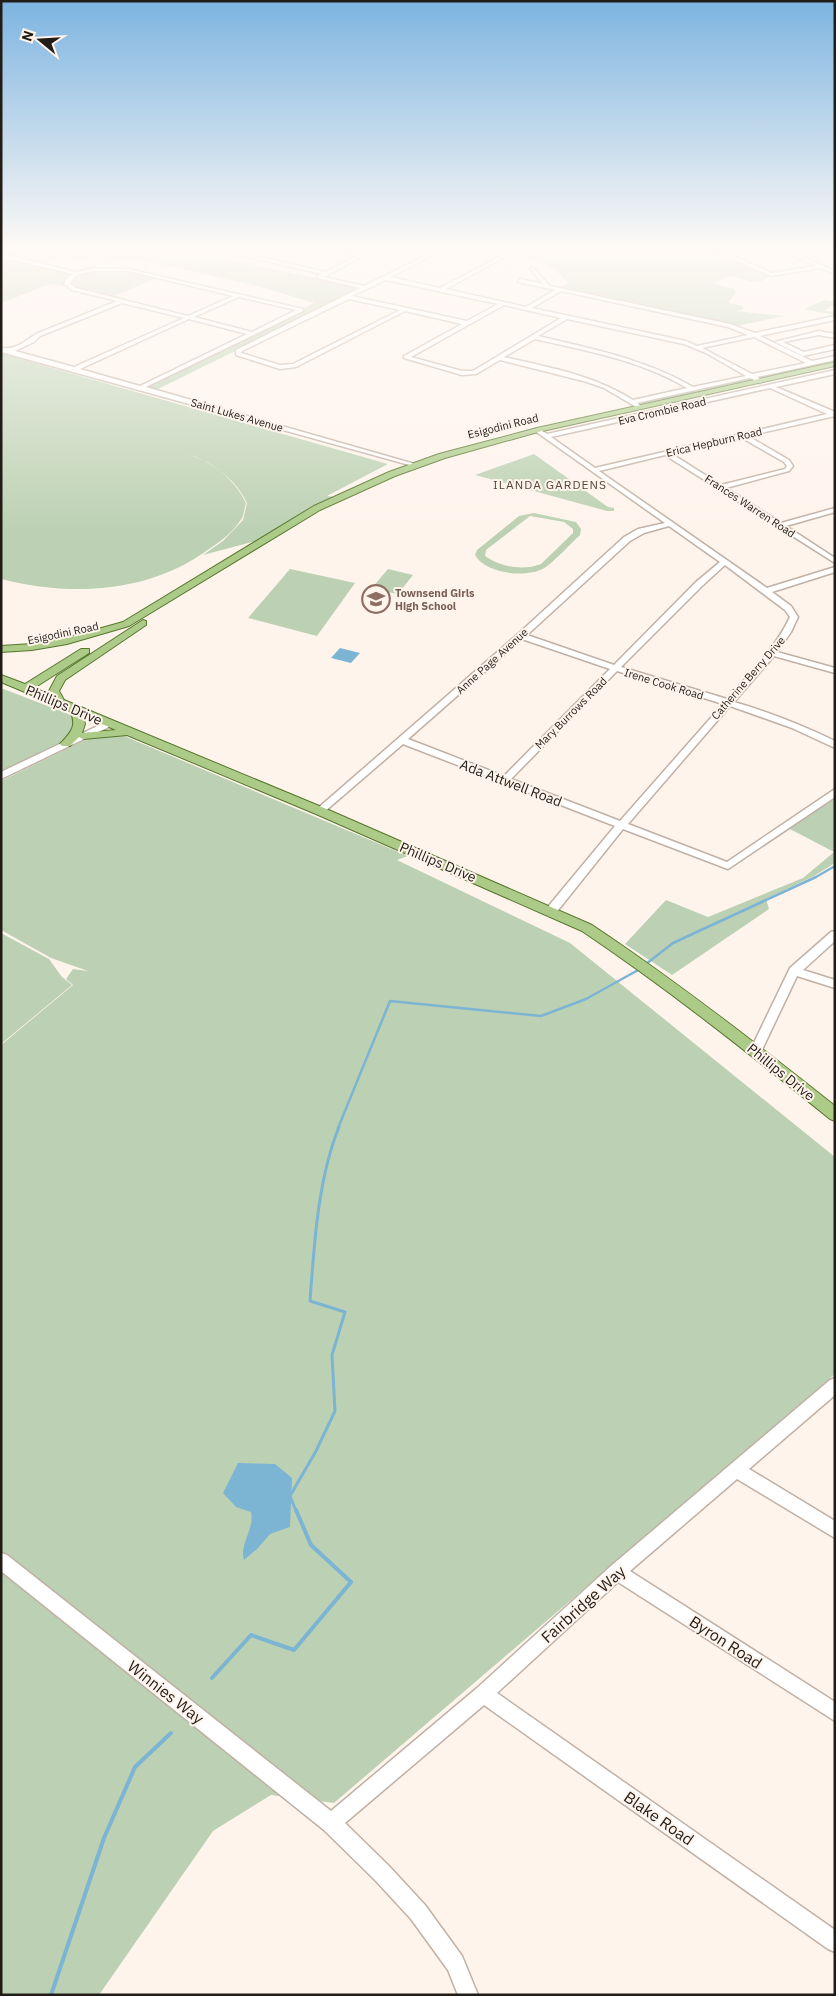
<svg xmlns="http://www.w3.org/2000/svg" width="836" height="1996" font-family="'IBM Plex Sans',sans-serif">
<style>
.green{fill:#bcd1b3;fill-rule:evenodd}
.water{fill:#7cb4d4}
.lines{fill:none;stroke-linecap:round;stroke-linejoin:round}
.stream-far2{stroke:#7cb4d4;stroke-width:2.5}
.stream-far1{stroke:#7cb4d4;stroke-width:3}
.stream{stroke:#7cb4d4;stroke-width:4}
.minor-casing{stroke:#c1b0a4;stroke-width:3}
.major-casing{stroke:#57772d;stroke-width:2}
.minor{fill:#fff;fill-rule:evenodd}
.major{fill:#accb88;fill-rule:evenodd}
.labels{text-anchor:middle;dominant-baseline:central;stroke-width:4;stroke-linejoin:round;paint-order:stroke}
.far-street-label{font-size:11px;fill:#221c17;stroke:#fff4ec}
.far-education-label{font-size:11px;font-weight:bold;fill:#785e54;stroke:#fff4ec;text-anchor:start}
.far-neighbourhood-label{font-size:12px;letter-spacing:1px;fill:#56483d;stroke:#fff4ec}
.street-label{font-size:14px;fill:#221c17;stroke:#fff4ec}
.near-street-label{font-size:16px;fill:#221c17;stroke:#fff4ec}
</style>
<rect width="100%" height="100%" fill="#fff4ec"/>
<g class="green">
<path d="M 188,251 L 363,288 L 156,390 L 144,387 L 314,303 L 261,287 L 151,262 L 90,257 L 81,261 L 61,256 L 43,263 L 1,255 L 1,252 Z"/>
<path d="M 521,251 L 714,251 L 769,276 L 762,281 L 753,282 L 730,276 L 715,282 L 714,284 L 734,289 L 736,293 L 729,301 L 729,303 L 742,306 L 744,309 L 736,311 L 784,316 L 736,326 L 557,289 L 568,283 C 549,261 541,261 513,256 Z"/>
<path d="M 1,256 L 74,274 L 69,287 L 50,284 L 1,303 Z"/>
<path d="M 101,270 L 120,270 L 157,278 L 112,297 L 77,289 L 69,282 L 77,275 Z"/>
<path d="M 824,300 L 835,302 L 835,304 L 824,311 L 835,312 L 835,315 L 804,309 Z"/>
<path d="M 1,354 L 3,354 L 388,464 L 327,496 L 334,497 L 260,540 L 203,555 L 223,541 L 243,520 L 247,503 C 235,478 214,464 189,454 C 194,457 201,459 207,462 C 224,471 238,487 246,503 C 244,509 244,517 240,521 C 233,532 220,542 209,549 C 150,593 71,597 1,579 Z"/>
<path d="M 751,377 L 755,380 L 642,405 L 638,402 Z"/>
<path d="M 534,454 L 608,507 L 614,508 L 614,511 L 607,511 L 475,475 Z"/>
<path d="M 534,513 L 576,522 L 581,529 L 580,535 C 569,545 558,558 546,567 C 529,579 485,574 475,555 L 477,550 L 519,516 ZM 530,516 L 564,522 L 573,529 L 573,533 L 541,564 C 523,571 500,567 485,556 L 486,550 Z"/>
<path d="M 290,569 L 355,583 L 317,636 L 248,618 Z"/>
<path d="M 388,569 L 413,575 L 398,594 L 371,589 Z"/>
<path d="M 1,688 L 71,715 L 76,728 L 58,746 L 1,773 Z"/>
<path d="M 104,735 L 124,736 L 408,856 L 397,860 L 570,943 L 835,1157 L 835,1374 L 334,1803 L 271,1795 L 213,1831 L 99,1995 L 1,1995 L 1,1045 L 73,985 L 66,979 L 73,969 L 88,971 L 51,958 L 1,930 L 1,781 L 87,739 Z"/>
<path d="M 835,795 L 835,863 L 814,876 L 766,899 L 769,909 L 672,975 L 625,944 L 666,900 L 708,917 L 803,878 L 834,852 L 788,828 Z"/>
<path d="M 1,933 L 49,959 L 62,977 L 72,985 L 1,1044 Z"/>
</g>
<g class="water">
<path d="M 340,648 L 360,653 L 351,663 L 331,658 Z"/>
<path d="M 238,1463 L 275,1464 L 292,1478 L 290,1527 L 270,1534 L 257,1549 L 244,1560 C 239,1544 255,1529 251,1512 L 236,1507 L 223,1493 Z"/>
</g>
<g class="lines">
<g class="stream-far2">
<path d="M 646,964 L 673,943 L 816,877 L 835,866"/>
<path d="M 338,1128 L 390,1001 L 541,1016 L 586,999 L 640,969"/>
</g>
<path class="stream-far1" d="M 296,1511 L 290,1496 L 316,1451 L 335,1411 L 332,1355 L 345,1312 L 310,1301 C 314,1246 318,1178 339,1127"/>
<g class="stream">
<path d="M 212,1678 L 251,1635 L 294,1650 L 351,1582 L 311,1545 L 296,1510"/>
<path d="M 51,1995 L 104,1838 L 135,1767 L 171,1733"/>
</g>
<defs>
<g id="minor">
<path d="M 223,251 L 234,251 L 326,272 L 356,256 L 339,251 L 360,254 L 365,251 L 372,251 L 324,277 L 364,286 L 435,251 L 442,251 L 390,277 L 440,288 L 503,255 L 491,251 L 503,251 L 510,254 L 446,289 L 526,307 L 555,290 L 518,282 L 520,279 L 543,284 L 530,268 L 532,267 L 550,286 L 730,324 L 755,333 L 835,316 L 835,320 L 760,336 L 812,361 L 835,356 L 835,360 L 757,377 L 763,381 L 760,383 L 750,378 L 637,403 L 641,406 L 638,408 L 604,388 L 587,382 L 500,360 L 476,374 L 462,375 L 404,358 L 404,356 L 462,324 L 405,311 L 296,367 L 280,369 L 236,355 L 236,350 L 360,288 L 317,278 L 317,276 L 322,274 ZM 386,280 L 498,304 L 467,321 L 352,296 ZM 561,291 L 728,327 L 748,335 L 697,346 L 686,341 L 532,308 ZM 349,299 L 400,310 L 293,364 L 280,365 L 241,353 L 242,351 ZM 504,305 L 561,318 L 473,371 L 462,371 L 411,357 ZM 567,319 L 684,344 L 706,353 L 746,376 L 693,387 C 645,359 592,349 538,336 ZM 754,337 L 806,363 L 752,374 L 702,348 ZM 535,339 C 587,351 640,360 687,388 L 633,400 C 594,375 548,367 504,357 Z"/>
<path d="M 715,251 L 722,251 L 772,273 L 816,266 L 783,251 L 790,251 L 835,271 L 835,274 L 820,268 L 771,276 Z"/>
<path d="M 1,254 L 77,272 L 93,268 L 128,269 L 303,309 L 303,311 L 146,387 L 418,465 L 413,466 L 1,352 L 1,348 C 16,350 25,341 36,334 L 117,301 L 72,290 L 64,284 L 68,277 L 73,274 L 1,257 ZM 93,271 L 128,271 L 233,296 L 188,316 L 76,288 L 70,284 C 74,274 83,273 93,271 ZM 239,297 L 296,310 L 252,332 L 194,317 ZM 122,303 L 184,318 L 74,367 L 15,351 L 34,342 L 40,336 ZM 189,319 L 247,334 L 140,386 L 80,369 Z"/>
<path d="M 819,331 L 835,334 L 835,338 L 819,335 L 783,342 L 804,352 L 835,345 L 835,349 L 803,356 L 775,342 Z"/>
<path d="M 835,370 L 835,374 L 776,387 L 835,412 L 835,416 L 748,436 L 789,460 L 793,466 L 789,471 L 726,488 L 781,523 L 835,508 L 835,512 L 786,526 L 835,558 L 835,563 L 665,455 L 599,471 L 767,588 L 835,567 L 835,572 L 772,592 L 791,606 L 798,617 L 791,632 L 777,652 L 835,668 L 835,673 L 774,656 L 734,702 C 769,712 802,725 835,741 L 835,748 L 792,728 L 730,706 L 628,824 L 727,862 L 835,789 L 835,797 L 728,869 L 623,829 L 555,914 L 551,915 L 546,911 L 547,908 L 615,826 L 403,744 L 323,813 L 317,813 L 315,811 L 317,809 L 518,634 L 624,537 L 638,529 L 665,523 L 535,431 L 535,429 L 539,429 L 547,434 ZM 770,388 L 827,414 L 595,468 L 551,437 ZM 742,438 L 784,462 L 787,466 L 785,469 L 721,485 L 672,454 ZM 669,526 L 720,562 L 696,582 L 614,665 L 527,635 L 630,541 L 644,533 ZM 725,565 L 785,610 L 790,617 C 775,649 750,673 727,699 L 621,667 L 702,586 ZM 522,639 L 610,669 L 504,776 L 408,739 ZM 617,671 L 723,704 L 620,821 L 511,779 Z"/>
<path d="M 108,721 L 111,722 L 111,726 L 1,779 L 1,772 Z"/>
<path d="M 835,931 L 835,941 L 803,970 L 835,980 L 835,988 L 797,976 L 760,1054 L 752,1054 L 750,1051 L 790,968 L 831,932 Z"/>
<path d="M 835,1378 L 835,1395 L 749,1469 L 835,1521 L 835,1538 L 737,1479 L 630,1571 L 835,1702 L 835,1721 L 618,1582 L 497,1693 L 835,1930 L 835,1952 L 828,1949 L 484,1705 L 345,1823 L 389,1866 L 425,1905 L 462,1956 L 478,1995 L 458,1995 L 448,1970 L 411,1919 L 375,1880 L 324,1830 L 1,1571 L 1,1553 L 7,1555 L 331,1811 L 477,1688 L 611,1566 L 830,1380 Z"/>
</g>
<g id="major">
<path d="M 835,362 L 835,366 L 538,432 L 445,458 L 395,476 L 320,510 L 129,626 L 67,644 L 32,650 L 1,652 L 1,646 L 32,644 L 66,638 L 123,622 L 314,506 L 389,472 L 439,454 L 537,428 Z"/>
<path d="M 143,620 L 146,621 L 146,625 L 65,680 L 59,691 L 64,700 L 324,808 L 592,925 C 676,981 756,1043 835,1106 L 835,1121 L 830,1119 C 750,1054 668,989 582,931 L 316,814 L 127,735 L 83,739 L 79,737 L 70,746 L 62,746 L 60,744 C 70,733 78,726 70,711 L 1,682 L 1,675 L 25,684 L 81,649 L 89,649 L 89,653 L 34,688 L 51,695 L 49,691 L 57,676 ZM 83,716 L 116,730 L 82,733 L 85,724 Z"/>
</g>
</defs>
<use href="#minor" class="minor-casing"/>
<use href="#major" class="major-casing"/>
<use href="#minor" class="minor"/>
<use href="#major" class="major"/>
</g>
<linearGradient id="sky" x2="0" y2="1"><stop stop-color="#7db4e0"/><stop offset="0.47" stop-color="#fffaf6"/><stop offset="1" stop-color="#fffaf6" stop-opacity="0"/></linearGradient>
<rect width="836" height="531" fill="url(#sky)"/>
<defs>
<symbol id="school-ring" viewBox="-11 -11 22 22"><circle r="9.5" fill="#fff4ec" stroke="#8d6e63" stroke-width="1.5"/><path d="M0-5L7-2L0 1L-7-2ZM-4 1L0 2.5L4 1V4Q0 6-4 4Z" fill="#8d6e63"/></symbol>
</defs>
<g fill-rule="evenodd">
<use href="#school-ring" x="360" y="583" width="32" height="32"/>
</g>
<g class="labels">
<g class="far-street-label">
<text transform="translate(662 411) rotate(-13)">Eva Crombie Road</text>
<text transform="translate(237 415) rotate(16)">Saint Lukes Avenue</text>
<text transform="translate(503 426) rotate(-14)">Esigodini Road</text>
<text transform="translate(714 442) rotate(-13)">Erica Hepburn Road</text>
<text transform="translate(750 506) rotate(33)">Frances Warren Road</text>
<text transform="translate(63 633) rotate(-12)">Esigodini Road</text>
<text transform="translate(492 661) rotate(-42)">Anne Page Avenue</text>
<text transform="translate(748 678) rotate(-49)">Catherine Berry Drive</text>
<text transform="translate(664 684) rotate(17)">Irene Cook Road</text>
<text transform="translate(571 713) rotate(-45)">Mary Burrows Road</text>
</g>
<g class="far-education-label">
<text x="395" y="593">Townsend Girls<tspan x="395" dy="13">High School</tspan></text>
</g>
<g class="far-neighbourhood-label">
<text x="550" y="484">ILANDA GARDENS</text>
</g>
<g class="street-label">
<text transform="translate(64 705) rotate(23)">Phillips Drive</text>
<text transform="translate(511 783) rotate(21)">Ada Attwell Road</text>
<text transform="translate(438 862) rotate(23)">Phillips Drive</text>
<text transform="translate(781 1072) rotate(39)">Phillips Drive</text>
</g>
<g class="near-street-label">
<text transform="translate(583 1604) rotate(-42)">Fairbridge Way</text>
<text transform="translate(726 1642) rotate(33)">Byron Road</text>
<text transform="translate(166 1692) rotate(38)">Winnies Way</text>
<text transform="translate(659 1818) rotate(35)">Blake Road</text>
</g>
</g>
<rect width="836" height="1996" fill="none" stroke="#221c17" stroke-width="5"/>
<g transform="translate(40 40) rotate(288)" stroke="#fff4ec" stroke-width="4" paint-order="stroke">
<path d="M0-4L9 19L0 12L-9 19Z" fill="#221c17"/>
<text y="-8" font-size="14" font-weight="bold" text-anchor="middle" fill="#221c17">N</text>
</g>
</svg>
